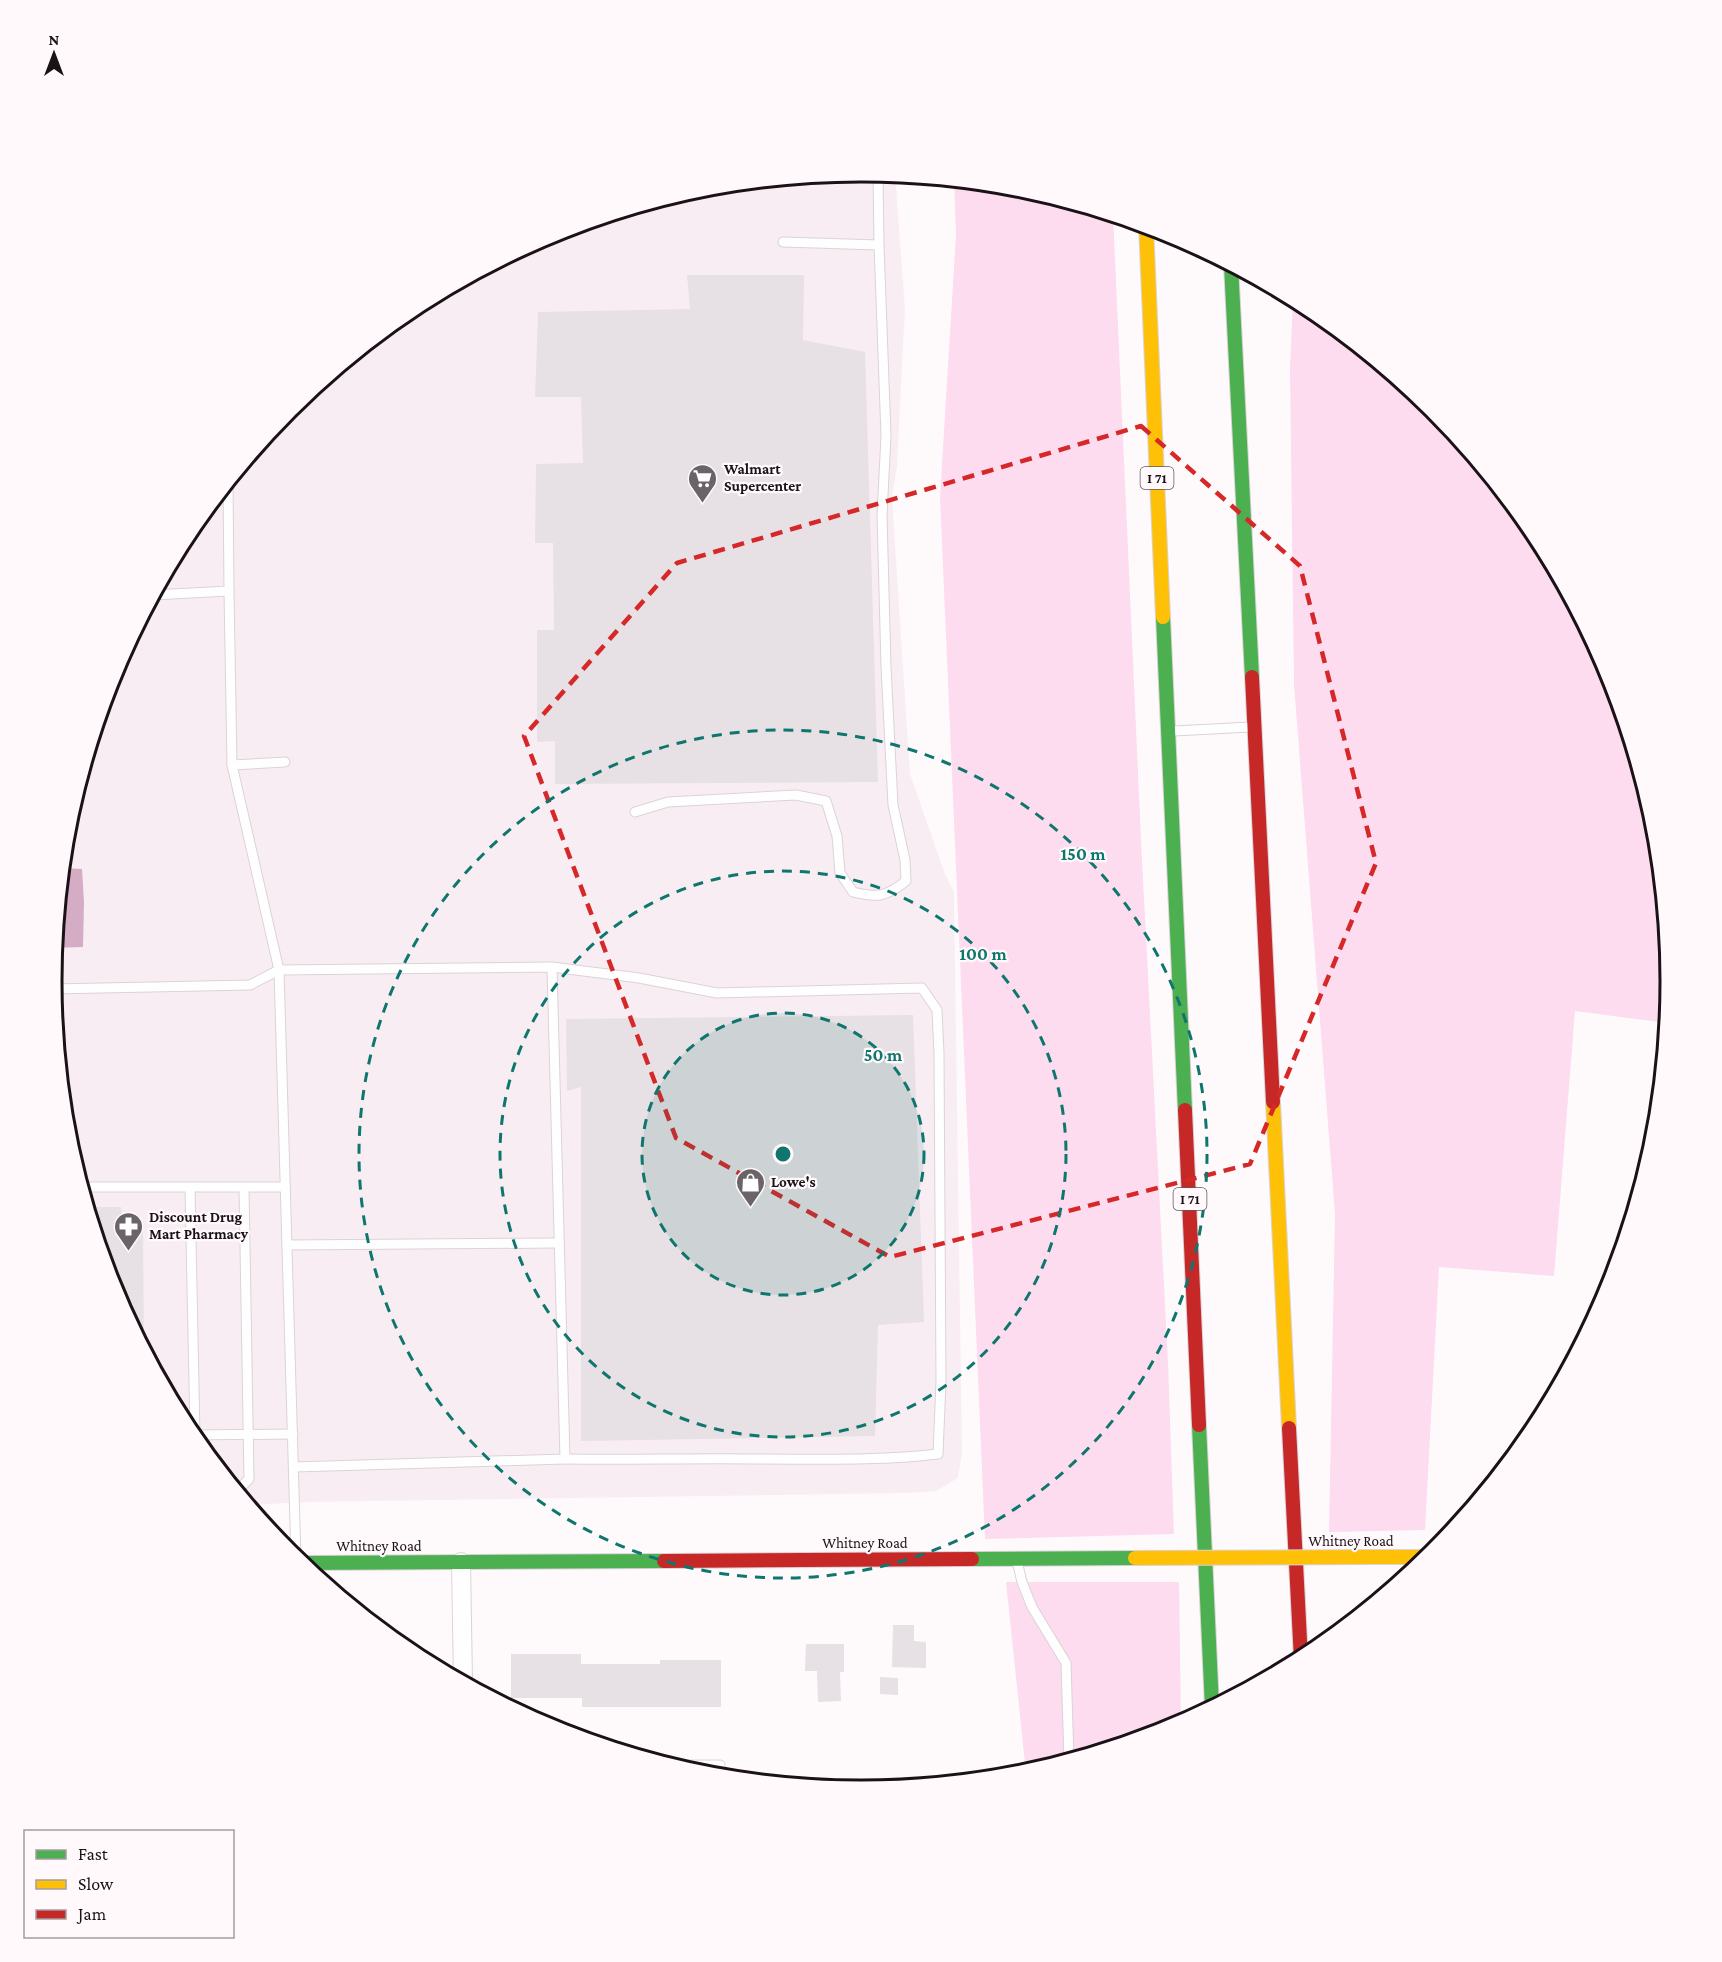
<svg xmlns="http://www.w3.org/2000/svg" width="1722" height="1962" font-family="'Crimson Pro',serif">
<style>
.built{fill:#f9edf4}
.green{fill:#fcdcee}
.water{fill:#d4acc3}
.building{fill:#e7e0e4}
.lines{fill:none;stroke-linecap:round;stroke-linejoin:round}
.lane-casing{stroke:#dad3d7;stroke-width:11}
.street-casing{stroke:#dad3d7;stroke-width:20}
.fast-casing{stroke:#dad3d7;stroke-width:16}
.slow-casing{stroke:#dad3d7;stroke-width:16}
.jam-casing{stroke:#dad3d7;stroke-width:16}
.lane{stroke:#fffeff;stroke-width:9}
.street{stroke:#fffeff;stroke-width:18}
.fast{stroke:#4caf50;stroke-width:14}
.slow{stroke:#ffc107;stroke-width:14}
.jam{stroke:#c62828;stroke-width:14}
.slow-bridge-casing{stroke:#dad3d7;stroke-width:16;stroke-linecap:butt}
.slow-bridge{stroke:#ffc107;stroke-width:14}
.marked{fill:none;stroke:#d62828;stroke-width:4.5;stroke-dasharray:12 8;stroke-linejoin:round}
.ring{fill:none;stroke:#0f766e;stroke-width:3;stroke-dasharray:10 8}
.labels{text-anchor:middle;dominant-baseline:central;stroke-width:4.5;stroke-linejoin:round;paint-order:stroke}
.shield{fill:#fff9fc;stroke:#5f575c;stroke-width:1.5}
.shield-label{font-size:14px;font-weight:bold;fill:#1b1217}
.poi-label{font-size:15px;font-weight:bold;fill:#1b1217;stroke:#fff9fc;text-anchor:start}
.street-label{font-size:15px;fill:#1b1217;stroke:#fff9fc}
.rim{fill:none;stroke:#1b1217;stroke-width:3}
.centre{fill:#0f766e;stroke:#fff9fc;stroke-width:3}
.ring-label{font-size:18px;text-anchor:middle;font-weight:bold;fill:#0f766e;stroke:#fff9fc;stroke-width:4.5;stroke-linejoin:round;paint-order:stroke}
</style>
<rect width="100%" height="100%" fill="#fefafc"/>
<path class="built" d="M 861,171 L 895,174 L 905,309 L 897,466 L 892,498 L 910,774 L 945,874 L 954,892 L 962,1453 L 958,1478 L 936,1491 L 906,1493 L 309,1502 L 248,1505 L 187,1431 L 113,1291 L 67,1139 L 51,981 L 67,823 L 113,671 L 188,531 L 288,408 L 411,307 L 551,233 L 703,187 Z"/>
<g class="green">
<path d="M 954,180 L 1019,187 L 1113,215 L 1141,840 L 1168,1363 L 1174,1534 L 985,1539 L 940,497 L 956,235 Z"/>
<path d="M 1293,298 L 1311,308 L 1434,408 L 1535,531 L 1609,671 L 1655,823 L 1671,981 L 1667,1023 L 1575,1011 L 1554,1276 L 1439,1267 L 1425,1530 L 1329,1532 L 1335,1214 L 1294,684 L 1290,369 Z"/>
<path d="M 1006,1582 L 1179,1582 L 1181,1724 L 1171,1729 L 1026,1773 Z"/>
</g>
<path class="water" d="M 62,868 L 82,869 L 84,902 L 83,947 L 54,948 Z"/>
<g class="building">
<path d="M 687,275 L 804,275 L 803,340 L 865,352 L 878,782 L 555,784 L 555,741 L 537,742 L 537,630 L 554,630 L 553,543 L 535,543 L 536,464 L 583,463 L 581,397 L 535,397 L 538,312 L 690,309 Z"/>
<path d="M 913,1015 L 924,1322 L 878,1325 L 875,1436 L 581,1441 L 581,1087 L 567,1091 L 566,1019 Z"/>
<path d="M 87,1207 L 121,1207 L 122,1227 L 143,1227 L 144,1350 L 113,1291 Z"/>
<path d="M 893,1625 L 914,1625 L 914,1641 L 926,1642 L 926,1668 L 892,1667 Z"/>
<path d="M 806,1644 L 844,1644 L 844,1672 L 840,1672 L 841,1701 L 818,1702 L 817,1671 L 805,1671 Z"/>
<path d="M 511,1654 L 581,1654 L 581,1664 L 660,1664 L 660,1660 L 721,1660 L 721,1707 L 582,1707 L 582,1698 L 511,1698 Z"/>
<path d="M 880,1677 L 898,1678 L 898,1695 L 880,1694 Z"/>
</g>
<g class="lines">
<defs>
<g id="lane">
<path d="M 783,242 L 879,245 L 878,173"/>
<path d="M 229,591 L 232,765 L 285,762"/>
<path d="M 153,595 L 229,591 L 228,482"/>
<path d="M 1174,731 L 1250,727"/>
<path d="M 232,765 L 279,970 L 296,1560"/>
<path d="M 635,812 L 668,802 L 796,795 L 826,801 L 837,836 L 840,873 L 853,892 C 877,898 886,897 906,881 L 905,860 L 893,805 L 886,667 L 882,515 L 886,436 L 879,245"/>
<path d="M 52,989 L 250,985 L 279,970 L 552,967 L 639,978 L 717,993 L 922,988 L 937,1010 L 939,1053 L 941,1381 L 938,1454 C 879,1461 820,1459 761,1459 C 695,1458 630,1460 565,1459"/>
<path d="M 81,1187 L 285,1187"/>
<path d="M 190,1187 L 195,1435"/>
<path d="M 287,1245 L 559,1243"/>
<path d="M 191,1435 L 293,1434"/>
<path d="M 294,1467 L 565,1459 L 552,967"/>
<path d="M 235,1489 L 239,1489 L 249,1479 L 244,1187"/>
<path d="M 1017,1561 L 1022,1582 L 1032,1607 L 1066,1663 L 1069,1760"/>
<path d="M 668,1765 L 720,1765 L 721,1777"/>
</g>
<path id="street" d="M 461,1562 L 463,1682"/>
<g id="fast">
<path d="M 1231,265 L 1252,677"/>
<path d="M 1163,617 L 1185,1110"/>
<path d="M 1199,1425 L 1212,1707"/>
<path d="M 972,1559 L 1135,1558"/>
<path d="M 300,1563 L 664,1561"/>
</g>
<g id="slow">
<path d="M 1146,225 L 1163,617"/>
<path d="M 1273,1102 L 1289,1428"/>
<path d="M 1373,1557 L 1430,1557"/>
</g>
<g id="jam">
<path d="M 1252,677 L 1273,1102"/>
<path d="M 1185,1110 L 1199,1425"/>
<path d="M 1289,1428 L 1301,1660"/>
<path d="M 664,1561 L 972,1559"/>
</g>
</defs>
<use href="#lane" class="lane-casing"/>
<use href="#street" class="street-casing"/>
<use href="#fast" class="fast-casing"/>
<use href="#slow" class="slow-casing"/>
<use href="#jam" class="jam-casing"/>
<use href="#lane" class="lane"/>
<use href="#street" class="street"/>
<use href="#fast" class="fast"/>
<use href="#slow" class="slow"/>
<use href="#jam" class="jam"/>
<defs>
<path id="slow-bridge" d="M 1135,1558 L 1373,1557"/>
</defs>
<use href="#slow-bridge" class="slow-bridge-casing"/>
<use href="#slow-bridge" class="slow-bridge"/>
</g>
<path class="marked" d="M 1141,426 L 1300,566 L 1376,863 L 1250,1164 L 890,1257 L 676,1138 L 524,736 L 677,563 Z"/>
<circle cx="783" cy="1154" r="141" fill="#0f766e" fill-opacity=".12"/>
<g class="ring">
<circle cx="783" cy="1154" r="141"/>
<circle cx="783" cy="1154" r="283"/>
<circle cx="783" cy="1154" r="424"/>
</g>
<defs>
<symbol id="supermarket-pin" viewBox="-11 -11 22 30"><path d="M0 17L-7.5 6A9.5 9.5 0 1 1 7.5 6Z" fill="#6a6367" stroke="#fff9fc"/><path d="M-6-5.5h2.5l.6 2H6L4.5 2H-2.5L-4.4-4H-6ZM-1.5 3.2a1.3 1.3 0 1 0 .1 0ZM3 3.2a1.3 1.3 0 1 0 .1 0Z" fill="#fff"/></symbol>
<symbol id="shop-pin" viewBox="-11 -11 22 30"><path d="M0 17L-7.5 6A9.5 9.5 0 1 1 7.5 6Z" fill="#6a6367" stroke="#fff9fc"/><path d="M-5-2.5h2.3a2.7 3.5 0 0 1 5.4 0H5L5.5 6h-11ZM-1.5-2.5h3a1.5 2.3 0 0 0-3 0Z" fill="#fff"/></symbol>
<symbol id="pharmacy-pin" viewBox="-11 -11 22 30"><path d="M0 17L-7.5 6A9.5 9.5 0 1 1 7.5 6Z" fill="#6a6367" stroke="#fff9fc"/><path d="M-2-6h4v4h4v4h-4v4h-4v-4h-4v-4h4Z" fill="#fff"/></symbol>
</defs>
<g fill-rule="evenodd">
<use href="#supermarket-pin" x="686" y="462" width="33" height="45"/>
<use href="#shop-pin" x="734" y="1166" width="33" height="45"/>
<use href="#pharmacy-pin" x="112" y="1210" width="33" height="45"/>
</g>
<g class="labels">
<g class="shield">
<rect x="1140.5" y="467" width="33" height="22" rx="4.5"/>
<rect x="1173.5" y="1188" width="33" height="22" rx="4.5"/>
</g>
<g class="shield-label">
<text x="1157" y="478">I 71</text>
<text x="1190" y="1199">I 71</text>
</g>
<g class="poi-label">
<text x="724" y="469">Walmart<tspan x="724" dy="17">Supercenter</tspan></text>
<text x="771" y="1182">Lowe's</text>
<text x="149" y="1217">Discount Drug<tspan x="149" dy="17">Mart Pharmacy</tspan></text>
</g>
<g class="street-label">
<text x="1351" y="1541">Whitney Road</text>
<text x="865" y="1543">Whitney Road</text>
<text x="379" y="1546">Whitney Road</text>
</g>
</g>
<path d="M0 0H1722V1962H0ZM62 981a799 799 0 1 1 1598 0a799 799 0 1 1-1598 0Z" fill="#fff9fc" fill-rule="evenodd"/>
<path class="rim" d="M62 981a799 799 0 1 1 1598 0a799 799 0 1 1-1598 0Z"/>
<circle cx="783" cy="1154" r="9" class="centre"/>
<g class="ring-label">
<text x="1083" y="860">150 m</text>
<text x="983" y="960">100 m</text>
<text x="883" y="1061">50 m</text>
</g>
<rect x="24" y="1830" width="210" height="108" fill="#fff9fc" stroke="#a49da0" stroke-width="1.5"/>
<rect x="36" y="1850" width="30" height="9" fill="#4caf50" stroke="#a49da0" stroke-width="1.5"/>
<text x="78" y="1860" font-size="18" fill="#1b1217">Fast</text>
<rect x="36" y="1880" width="30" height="9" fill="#ffc107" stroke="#a49da0" stroke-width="1.5"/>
<text x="78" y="1890" font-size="18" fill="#1b1217">Slow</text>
<rect x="36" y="1910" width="30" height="9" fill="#c62828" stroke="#a49da0" stroke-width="1.5"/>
<text x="78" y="1920" font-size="18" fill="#1b1217">Jam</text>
<g transform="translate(54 54)" stroke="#fff9fc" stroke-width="4.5" paint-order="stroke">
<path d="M0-4.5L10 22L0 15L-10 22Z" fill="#1b1217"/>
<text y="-9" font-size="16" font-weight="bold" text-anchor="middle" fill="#1b1217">N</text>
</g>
</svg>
